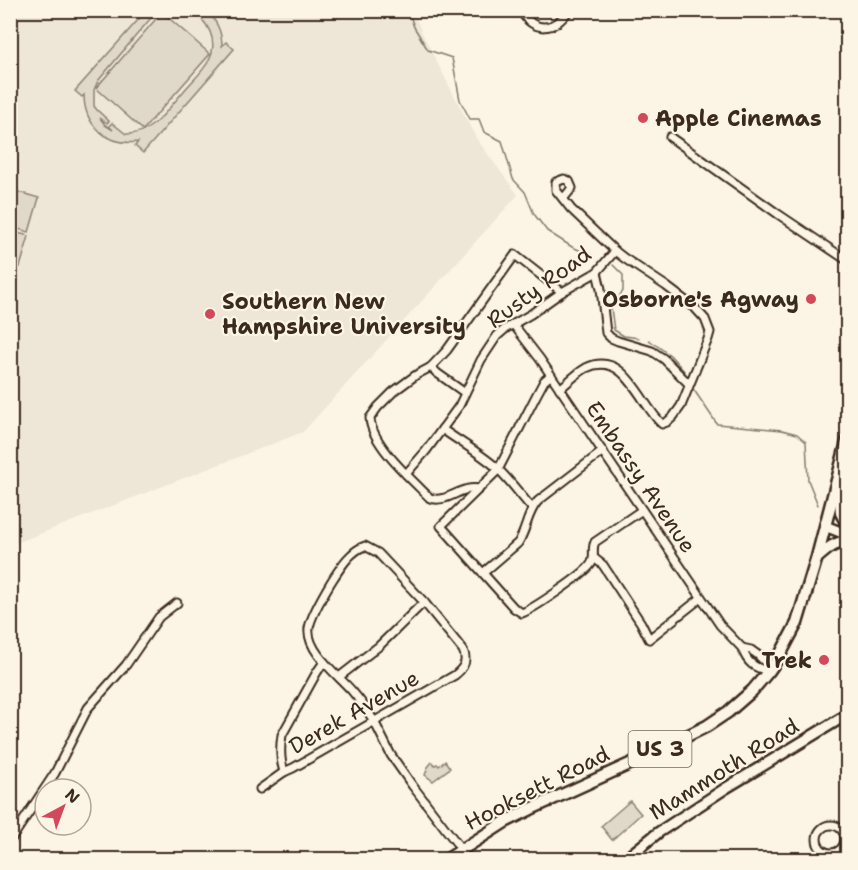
<svg xmlns="http://www.w3.org/2000/svg" width="858" height="870" font-family="'Shantell Sans',sans-serif">
<style>
.built{fill:#eee6d6}
.green{fill:#e0d8c8;stroke:#8e8173;stroke-width:1.5}
.lines{fill:none;stroke-linecap:round;stroke-linejoin:round}
.stream{stroke:#85796b;stroke-width:1.5}
.street-casing{stroke:#3b2a1e;stroke-width:11}
.secondary-casing{stroke:#3b2a1e;stroke-width:14}
.primary-casing{stroke:#3b2a1e;stroke-width:15}
.street{stroke:#fcf5e5;stroke-width:7}
.secondary{stroke:#fcf5e5;stroke-width:9}
.primary{stroke:#fcf5e5;stroke-width:10}
.poi-dot{fill:#d1495b;stroke:#fcf5e5;stroke-width:2}
.labels{text-anchor:middle;dominant-baseline:central;stroke-width:4.5;stroke-linejoin:round;paint-order:stroke}
.shield{fill:#fcf5e5;stroke:#75675a;stroke-width:1.5}
.shield-label{font-size:21px;font-weight:bold;fill:#3b2a1e}
.poi-label{font-size:22px;font-weight:bold;fill:#3b2a1e;stroke:#fcf5e5;text-anchor:start}
.street-label{font-size:22px;fill:#3b2a1e;stroke:#fcf5e5}
</style>
<rect width="100%" height="100%" fill="#fcf5e5"/>
<filter id="ink" filterUnits="userSpaceOnUse"><feTurbulence type="fractalNoise" baseFrequency=".0167" numOctaves="2"/><feDisplacementMap in="SourceGraphic" scale="12" xChannelSelector="R" yChannelSelector="G"/><feConvolveMatrix kernelMatrix="1 2 1 2 8 2 1 2 1" color-interpolation-filters="sRGB"/></filter>
<g filter="url(#ink)">
<path class="built" d="M 10,11 L 413,11 L 422,33 L 476,138 L 518,195 L 303,432 L 11,545 Z"/>
<g class="green">
<path d="M 146,11 L 164,11 L 150,19 L 98,81 L 94,90 L 94,106 L 97,110 L 109,121 L 107,123 L 100,118 L 105,125 L 113,130 L 109,126 L 112,123 L 126,134 C 152,135 167,110 183,92 C 191,82 203,72 209,60 C 219,41 208,19 189,11 L 207,11 C 217,21 222,32 222,46 L 226,42 L 234,49 L 143,153 L 135,146 L 138,142 C 108,146 84,126 84,95 L 82,97 L 75,91 Z"/>
<path d="M 162,12 L 210,54 L 143,130 L 96,88 Z"/>
<path d="M 11,190 L 39,198 L 29,232 L 11,227 Z"/>
<path d="M 10,231 L 29,236 L 20,267 L 16,269 L 11,268 Z"/>
<path d="M 445,761 L 450,768 L 433,781 L 425,775 L 428,767 L 432,762 L 435,765 L 437,764 L 439,766 Z"/>
<path d="M 630,801 L 641,814 L 612,840 L 601,826 Z"/>
</g>
<g class="lines">
<g class="stream">
<path d="M 408,10 L 414,27 L 428,50 L 452,58 L 460,100 L 470,119 L 479,119 L 484,132 L 502,141 L 513,179 L 525,192 L 534,214 L 547,231 L 572,247 L 591,255"/>
<path d="M 613,265 L 623,275 L 623,291 L 611,308 L 614,330 L 624,336 L 639,338"/>
<path d="M 649,340 L 670,355 L 685,372"/>
<path d="M 694,390 L 717,424 L 782,430 L 797,434 L 806,442 L 808,480 L 818,505"/>
<path d="M 848,565 L 848,568"/>
</g>
<defs>
<g id="street">
<path d="M 520,10 C 534,33 554,32 569,10"/>
<path d="M 670,137 L 778,214 L 848,261"/>
<path d="M 597,272 L 601,289 L 606,333 L 611,338 L 618,341 L 652,351 L 664,359 L 689,384"/>
<path d="M 513,324 L 540,359 L 720,625 L 742,648 L 751,650 L 758,655 L 765,662 L 769,671"/>
<path d="M 431,367 L 437,373 L 465,393"/>
<path d="M 551,375 L 544,381 L 537,394 L 498,470 L 441,526 L 514,608 L 522,613 C 533,609 585,574 591,564 C 596,557 591,549 595,542 L 642,510"/>
<path d="M 560,389 C 568,382 577,373 586,368 C 625,349 640,404 662,424 L 667,422 L 673,417 L 681,406 L 708,339 L 710,332 L 705,319 L 695,308 L 666,286 L 624,258 L 615,251 L 571,209 L 556,190 L 556,182 L 564,179 L 569,181 L 572,188 L 563,199"/>
<path d="M 442,429 C 460,442 480,453 497,468 C 510,480 520,495 532,508"/>
<path d="M 406,474 L 426,451 L 459,406 L 481,360 L 497,336 L 505,329 L 531,314 L 562,292 L 597,272 L 615,251"/>
<path d="M 479,489 C 461,485 447,504 430,498 C 412,480 371,444 370,418 L 378,407 L 393,392 L 416,375 L 431,367 L 447,350 L 515,255 L 562,292"/>
<path d="M 594,558 L 603,565 L 641,623 L 649,639 L 701,598"/>
<path d="M 483,573 L 518,543 C 527,529 527,513 538,501 L 603,451"/>
<path d="M 742,648 C 747,663 754,668 769,671"/>
<path d="M 339,677 L 379,646 L 424,602"/>
<path d="M 284,772 C 280,760 280,747 282,735 L 317,672 L 324,662"/>
<path d="M 260,789 L 284,772 L 293,768 L 455,675 C 464,668 468,661 463,650 L 424,602 L 378,553 L 365,546 C 350,551 340,568 331,582 C 325,592 311,616 309,628 C 306,651 338,675 352,691 C 360,700 368,711 374,721 L 391,755 L 412,785 L 461,849"/>
<circle cx="831" cy="839" r="14"/>
<path d="M 10,841 L 55,773 L 88,708 L 126,665 L 159,617 L 177,603"/>
</g>
<g id="secondary">
<path d="M 825,526 L 848,535"/>
<path d="M 624,860 L 659,832 L 726,788 L 848,714"/>
</g>
<g id="primary">
<path d="M 839,483 L 841,513 L 848,526"/>
<path d="M 818,557 C 827,549 835,542 848,541"/>
<path d="M 446,860 L 505,822 L 531,809 L 643,758 L 707,726 L 728,712 L 752,691 L 769,671 L 780,655 L 797,623 L 817,557 L 848,438"/>
</g>
</defs>
<use href="#street" class="street-casing"/>
<use href="#secondary" class="secondary-casing"/>
<use href="#primary" class="primary-casing"/>
<use href="#street" class="street"/>
<use href="#secondary" class="secondary"/>
<use href="#primary" class="primary"/>
</g>
</g>
<g class="poi-dot">
<circle cx="643" cy="118" r="6"/>
<circle cx="811" cy="299" r="6"/>
<circle cx="210" cy="314" r="6"/>
<circle cx="824" cy="660" r="6"/>
</g>
<g class="labels">
<rect class="shield" x="628.5" y="731" width="63" height="36" rx="4.5"/>
<g class="shield-label">
<text x="660" y="749">US 3</text>
</g>
<g class="poi-label">
<text x="655" y="118">Apple Cinemas</text>
<text x="799" y="299" text-anchor="end">Osborne's Agway</text>
<text x="222" y="301">Southern New<tspan x="222" dy="25">Hampshire University</tspan></text>
<text x="812" y="660" text-anchor="end">Trek</text>
</g>
<g class="street-label">
<text transform="translate(539 287) rotate(-36)">Rusty Road</text>
<text transform="translate(641 477) rotate(56)">Embassy Avenue</text>
<text transform="translate(354 712) rotate(-30)">Derek Avenue</text>
<text transform="translate(724 769) rotate(-32)">Mammoth Road</text>
<text transform="translate(537 788) rotate(-27)">Hooksett Road</text>
</g>
</g>
<rect width="858" height="870" fill="none" stroke="#fcf5e5" stroke-width="36"/>
<rect x="18" y="18" width="822" height="834" fill="none" stroke="#3b2a1e" stroke-width="2" filter="url(#ink)"/>
<g transform="translate(63 807) rotate(41)"><circle r="28" fill="#fcf5e5" stroke="#afa495" stroke-width="1.5"/>
<path d="M0-4.5L10 22L0 15L-10 22Z" fill="#d1495b"/>
<text y="-9" font-size="16" font-weight="bold" text-anchor="middle" fill="#3b2a1e">N</text>
</g>
</svg>
